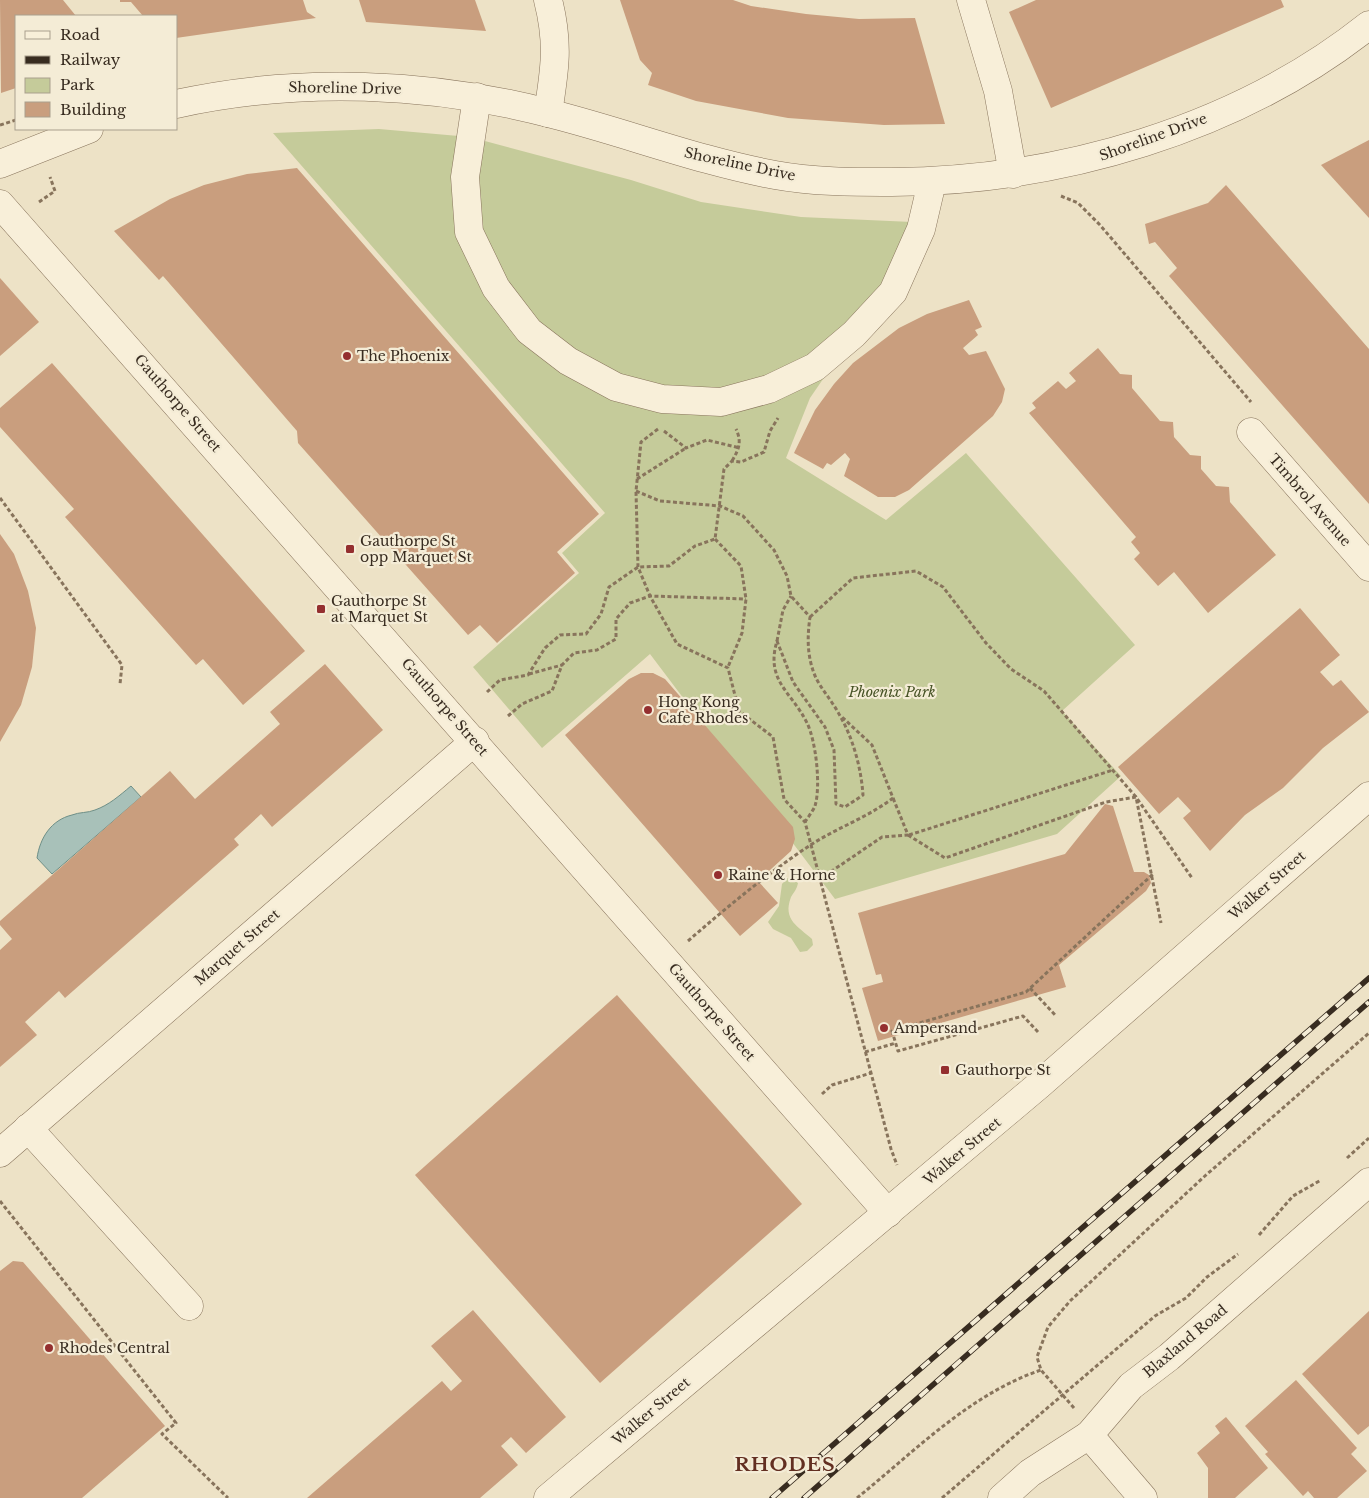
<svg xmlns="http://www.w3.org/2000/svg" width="1369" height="1498" font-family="'Libre Baskerville',serif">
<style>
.green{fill:#c5cb9a}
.water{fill:#a8c1b9;stroke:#6e8f87}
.building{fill:#c99e7e}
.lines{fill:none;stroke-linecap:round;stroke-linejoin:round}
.minor-casing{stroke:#88745c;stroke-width:29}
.path{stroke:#88745c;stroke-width:3;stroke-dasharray:4 2.5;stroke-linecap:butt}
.minor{stroke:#f8efd9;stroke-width:28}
.rail-casing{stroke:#382c20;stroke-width:5.5}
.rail{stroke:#f4ecd6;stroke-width:4;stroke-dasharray:11;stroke-linecap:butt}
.poi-dot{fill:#942f2f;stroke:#f4ecd6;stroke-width:2}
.labels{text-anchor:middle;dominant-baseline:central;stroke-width:4.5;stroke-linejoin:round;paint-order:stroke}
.street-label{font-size:14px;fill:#382c20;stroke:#f4ecd6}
.poi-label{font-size:14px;fill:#382c20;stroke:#f4ecd6;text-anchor:start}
.park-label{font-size:14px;font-style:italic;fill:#485427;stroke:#f4ecd6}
.district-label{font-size:19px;font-weight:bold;letter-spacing:1px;fill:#632f21;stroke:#f4ecd6}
</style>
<rect width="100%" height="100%" fill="#ede2c6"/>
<g class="green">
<path d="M 379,129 L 470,137 L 631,180 L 701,202 L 801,217 L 912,222 L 921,229 L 854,334 L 810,398 L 786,458 L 886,520 L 966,453 L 1135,645 L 1062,711 L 1121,776 L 1057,834 L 835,899 L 650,654 L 542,748 L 473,667 L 579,573 L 562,553 L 605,513 L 273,133 Z"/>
<path d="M 787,878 L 794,879 L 798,883 C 797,889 794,892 791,897 C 782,920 799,927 812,939 L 813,945 L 807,951 L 800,952 L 791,938 L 773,929 L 768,922 L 779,906 L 782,884 Z"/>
</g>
<path class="water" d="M 131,786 L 141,797 L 52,874 L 37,858 C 40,838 51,820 72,815 C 79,812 88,813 95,810 C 109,805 119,796 131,786 Z"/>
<g class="building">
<path d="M 0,0 L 63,0 L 76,16 L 16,16 L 16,88 L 1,93 Z"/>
<path d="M 120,0 L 303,0 L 307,12 L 316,18 L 176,38 L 176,16 L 143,16 L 131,2 L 120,2 Z"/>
<path d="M 359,0 L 475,0 L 486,31 L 366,22 Z"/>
<path d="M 620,0 L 733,0 L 751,6 L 806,14 L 859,19 L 915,18 L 945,124 L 884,125 L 788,118 L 696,101 L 648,85 L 652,73 L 640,60 Z"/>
<path d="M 1036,0 L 1281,0 L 1284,7 L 1051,108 L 1009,12 Z"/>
<path d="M 1369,140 L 1369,218 L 1321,165 Z"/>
<path d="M 297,168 L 599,514 L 557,552 L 575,573 L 497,643 L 480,625 L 468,635 L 298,443 L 297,431 L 163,276 L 159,280 L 114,231 L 170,199 L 204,185 L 247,174 Z"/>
<path d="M 1226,185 L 1369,349 L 1369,504 L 1169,276 L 1177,268 L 1155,242 L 1149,244 L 1145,224 L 1208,203 Z"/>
<path d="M 0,278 L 39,322 L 0,356 Z"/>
<path d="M 969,300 L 982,327 L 975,330 L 978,335 L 963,348 L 969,355 L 986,351 L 1005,389 L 1002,402 L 993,416 L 909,490 L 895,497 L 878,497 L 844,476 L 850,459 L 845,453 L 831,465 L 827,463 L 823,469 L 794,453 L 815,410 L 834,384 L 853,363 L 899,328 L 927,314 Z"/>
<path d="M 1098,348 L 1120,374 L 1132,375 L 1132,388 L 1160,421 L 1173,422 L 1174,437 L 1190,455 L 1201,456 L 1201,469 L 1216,486 L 1229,487 L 1230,502 L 1276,555 L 1208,613 L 1174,572 L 1158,586 L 1134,559 L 1140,553 L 1131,542 L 1136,537 L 1029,413 L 1036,408 L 1032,403 L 1058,381 L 1066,389 L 1076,381 L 1069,373 Z"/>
<path d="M 52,363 L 305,651 L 243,705 L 203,659 L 196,665 L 65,517 L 74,509 L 0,427 L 0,408 Z"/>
<path d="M 0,534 L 14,554 L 28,591 L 36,628 L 32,667 L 21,705 L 0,742 Z"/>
<path d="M 1300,608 L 1340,655 L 1320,672 L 1333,686 L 1341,680 L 1369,712 L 1323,748 L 1283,788 L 1245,815 L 1210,851 L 1183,818 L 1191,811 L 1178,797 L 1159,814 L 1118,767 Z"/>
<path d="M 325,664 L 383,730 L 272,827 L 261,814 L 234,839 L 239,845 L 65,998 L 59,991 L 25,1022 L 37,1035 L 0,1067 L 0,950 L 12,939 L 0,925 L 0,921 L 170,771 L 195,799 L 280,724 L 270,712 Z"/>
<path d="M 641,673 L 653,673 L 665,679 L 793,827 L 795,839 L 791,851 L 758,881 L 778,903 L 740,936 L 565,735 L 629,679 Z"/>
<path d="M 1105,804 L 1113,806 L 1134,872 L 1144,872 L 1149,875 L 1151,883 L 1146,891 L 1059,965 L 1066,987 L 878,1041 L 862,988 L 883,982 L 881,974 L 876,975 L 858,913 L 1065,854 Z"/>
<path d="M 617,995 L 802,1204 L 600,1383 L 415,1175 Z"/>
<path d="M 13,1261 L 23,1262 L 165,1426 L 82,1498 L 0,1498 L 0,1271 Z"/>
<path d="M 473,1310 L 566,1417 L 526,1453 L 511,1437 L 501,1446 L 518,1465 L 480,1498 L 307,1498 L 442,1381 L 451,1391 L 462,1381 L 431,1346 Z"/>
<path d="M 1369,1311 L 1369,1426 L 1358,1435 L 1302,1374 Z"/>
<path d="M 1296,1380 L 1357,1448 L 1351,1454 L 1367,1471 L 1337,1498 L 1314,1498 L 1308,1491 L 1303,1496 L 1265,1454 L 1268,1452 L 1245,1426 Z"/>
<path d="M 1226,1417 L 1268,1468 L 1235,1498 L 1208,1498 L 1208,1468 L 1197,1453 L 1220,1433 L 1215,1426 Z"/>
</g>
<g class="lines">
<defs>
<g id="minor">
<path d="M 971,0 L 998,91 L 1013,174"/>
<path d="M 477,97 L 465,177 L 469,232 L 496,288 L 529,331 L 568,361 L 616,387 L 662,399 L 721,402 L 769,389 L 815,367 L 854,334 L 893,292 L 921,229 L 932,182"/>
<path d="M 176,104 C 299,77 431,82 552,114 C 627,133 699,161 775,175 C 813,182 853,182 892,182 C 1059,181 1237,130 1369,25"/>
<path d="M 548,113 C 555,69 559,43 548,0"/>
<path d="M 0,164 L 89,129"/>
<path d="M 0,204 L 888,1213"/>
<path d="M 1251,432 L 1369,567"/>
<path d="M 28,1128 L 189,1306"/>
<path d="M 0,1153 L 475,741"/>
<path d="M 1089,1435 L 1143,1498"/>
<path d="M 548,1498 L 1039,1085 L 1369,796"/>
<path d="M 1002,1498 L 1030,1473 L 1089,1435 L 1131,1386 L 1169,1357 L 1369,1182"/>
</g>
</defs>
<use href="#minor" class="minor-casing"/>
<g class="path">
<path d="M 0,125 L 16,120"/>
<path d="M 1061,196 L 1078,203 L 1100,225 L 1251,402"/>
<path d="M 39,202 L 55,191 L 50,177"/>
<path d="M 658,429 L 641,442 L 636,491 L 638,567 L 650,596 L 677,644 L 728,668 L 739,711 L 773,737 L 784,799 L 805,822 L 891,1149 L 897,1165"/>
<path d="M 664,431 L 686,448 L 707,440 L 740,448"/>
<path d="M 732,461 C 739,449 742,442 736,429"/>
<path d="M 637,479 L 686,448"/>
<path d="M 636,491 L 660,501 L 720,506 L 743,516 L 774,550 L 787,576 L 791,596 L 810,617 C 807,638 807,658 816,678 C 822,690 832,701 839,714 C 853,738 861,767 863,795 L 845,807 L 836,804 L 834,750 L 825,727 L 793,682 L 777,641 C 765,681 792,692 807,723 C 816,741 821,786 815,806 C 813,811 808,817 805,822"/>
<path d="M 0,498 L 122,665 L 120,684"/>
<path d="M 715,539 L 741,566 L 746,599 L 742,633 L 728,667"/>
<path d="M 810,617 L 853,578 L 916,571 L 943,587 L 986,643 L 1011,669 L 1044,691 L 1136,797 L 1192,878"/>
<path d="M 777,641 L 783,610 L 791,596"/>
<path d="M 529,674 L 562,665"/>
<path d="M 487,692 L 500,680 L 528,675 L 545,648 L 560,635 L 586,634 L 601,614 L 609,587 L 638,567 L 669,566 L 695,546 L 715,539 L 724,469 L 732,461 L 741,462 L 764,452 L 770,431 L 778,418"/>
<path d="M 508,716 L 522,704 L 552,691 L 562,665 L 574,653 L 597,650 L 616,639 L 616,619 L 630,603 L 650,596 L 746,599"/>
<path d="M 908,835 L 945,858 L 1106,802 L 1136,797 L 1161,923"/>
<path d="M 909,835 L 1113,770"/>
<path d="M 820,879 L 882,837 L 908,835 L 893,798"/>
<path d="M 688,941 C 727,907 767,874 809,846 C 836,828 867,818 893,798 L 872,745 L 842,717"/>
<path d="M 1030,988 L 1056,1016"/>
<path d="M 1038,1032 L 1023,1016 L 898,1051 L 892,1031 L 1026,992 L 1153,874"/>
<path d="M 865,1052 L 896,1043"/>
<path d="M 822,1094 L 832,1085 L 871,1073"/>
<path d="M 1347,1158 L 1369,1138"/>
<path d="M 0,1201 L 176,1423 L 162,1434 L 228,1498"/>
<path d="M 1259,1235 L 1293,1196 L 1321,1180"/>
<path d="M 1074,1408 L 1041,1370 L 1037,1357 L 1048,1327 L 1070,1301 L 1206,1175 L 1369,1033"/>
<path d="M 857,1498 C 915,1451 970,1394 1041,1370"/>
<path d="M 942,1498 L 1155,1316 L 1186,1298 L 1207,1277 L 1238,1254"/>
</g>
<use href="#minor" class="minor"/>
<defs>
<g id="rail">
<path d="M 772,1498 L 1369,978"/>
<path d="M 804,1498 L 1369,1002"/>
</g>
</defs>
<use href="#rail" class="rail-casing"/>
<use href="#rail" class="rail"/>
</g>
<g class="poi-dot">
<circle cx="347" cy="356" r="5"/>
<rect x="345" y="544" width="10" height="10" rx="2.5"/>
<rect x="316" y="604" width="10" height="10" rx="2.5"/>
<circle cx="648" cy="710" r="5"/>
<circle cx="718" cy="875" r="5"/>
<circle cx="884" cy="1028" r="5"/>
<rect x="940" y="1065" width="10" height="10" rx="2.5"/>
<circle cx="49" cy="1348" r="5"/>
</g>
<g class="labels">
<g class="street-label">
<text transform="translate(345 88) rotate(1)">Shoreline Drive</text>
<text transform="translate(1153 137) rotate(-20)">Shoreline Drive</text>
<text transform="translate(740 164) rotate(12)">Shoreline Drive</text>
<text transform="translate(178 403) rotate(49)">Gauthorpe Street</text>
<text transform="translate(1310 500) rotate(49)">Timbrol Avenue</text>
<text transform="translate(445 707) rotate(49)">Gauthorpe Street</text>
<text transform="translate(1267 885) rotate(-41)">Walker Street</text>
<text transform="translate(237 947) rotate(-41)">Marquet Street</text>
<text transform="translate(712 1012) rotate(49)">Gauthorpe Street</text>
<text transform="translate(962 1151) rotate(-40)">Walker Street</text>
<text transform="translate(1185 1341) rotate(-40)">Blaxland Road</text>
<text transform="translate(651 1411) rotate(-40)">Walker Street</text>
</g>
<g class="poi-label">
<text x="357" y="356">The Phoenix</text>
<text x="360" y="541">Gauthorpe St<tspan x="360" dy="16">opp Marquet St</tspan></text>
<text x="331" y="601">Gauthorpe St<tspan x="331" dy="16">at Marquet St</tspan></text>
<text x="658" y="702">Hong Kong<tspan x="658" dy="16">Cafe Rhodes</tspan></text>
<text x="728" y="875">Raine &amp; Horne</text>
<text x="894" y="1028">Ampersand</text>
<text x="955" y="1070">Gauthorpe St</text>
<text x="59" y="1348">Rhodes Central</text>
</g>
<g class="park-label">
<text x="892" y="692">Phoenix Park</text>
</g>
<g class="district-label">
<text x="785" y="1464">RHODES</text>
</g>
</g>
<rect x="15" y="15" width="162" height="115" fill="#f4ecd6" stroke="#a99f8d"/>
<rect x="25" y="31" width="25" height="8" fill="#f8efd9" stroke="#a99f8d"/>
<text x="60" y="40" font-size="15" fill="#382c20">Road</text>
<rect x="25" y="56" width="25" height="8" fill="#382c20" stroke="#a99f8d"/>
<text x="60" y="65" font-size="15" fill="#382c20">Railway</text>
<rect x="25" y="78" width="25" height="15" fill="#c5cb9a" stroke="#a99f8d"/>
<text x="60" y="90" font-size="15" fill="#382c20">Park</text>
<rect x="25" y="102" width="25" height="15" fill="#c99e7e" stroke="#a99f8d"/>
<text x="60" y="115" font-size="15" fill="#382c20">Building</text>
</svg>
